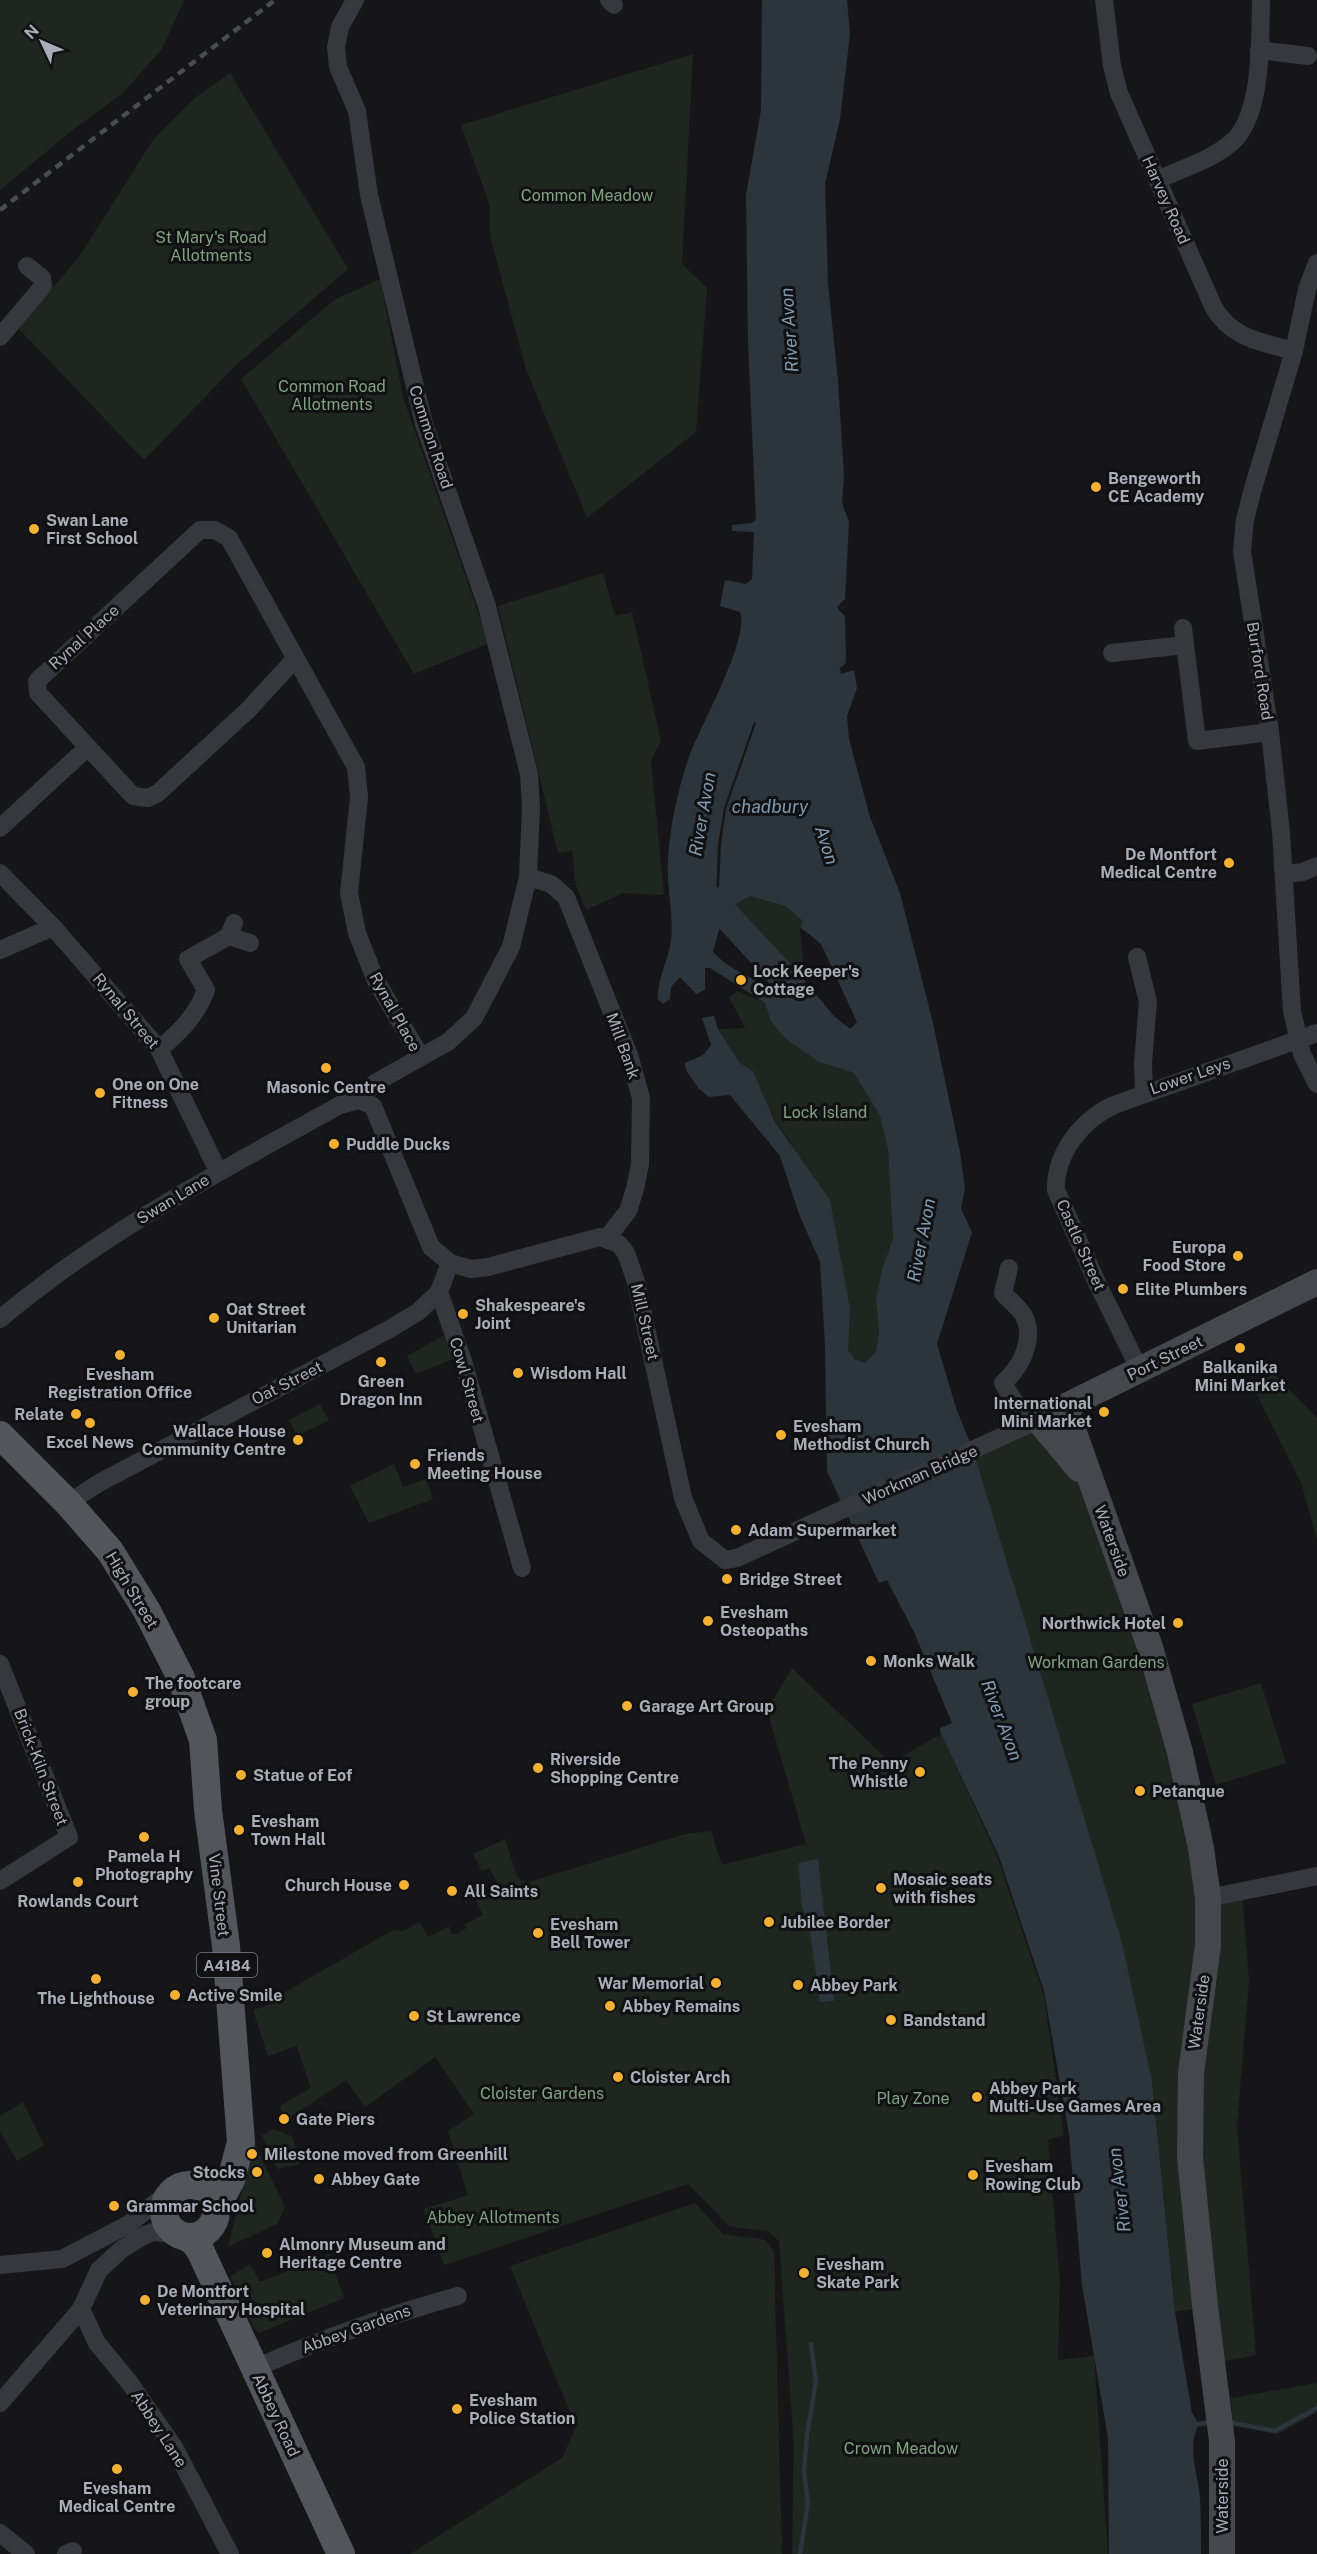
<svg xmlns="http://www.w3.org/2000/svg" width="1317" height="2554" font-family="'Public Sans',sans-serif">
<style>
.green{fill:#1e261f}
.water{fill:#2c353c;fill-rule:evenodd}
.pier{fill:#161618}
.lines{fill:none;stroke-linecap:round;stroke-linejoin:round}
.stream{stroke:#2c353c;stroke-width:4.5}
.canal{stroke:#2c353c;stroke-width:16}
.river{stroke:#2c353c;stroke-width:28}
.minor{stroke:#37383d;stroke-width:18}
.secondary{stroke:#45474d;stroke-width:26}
.primary{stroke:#53555c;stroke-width:28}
.rail{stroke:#4a4c52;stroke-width:4.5;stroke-dasharray:8 6;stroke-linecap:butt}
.poi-dot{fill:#f2b134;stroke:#111113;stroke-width:2}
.labels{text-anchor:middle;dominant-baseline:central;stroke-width:6;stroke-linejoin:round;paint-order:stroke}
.shield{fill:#111113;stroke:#7b7e86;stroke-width:1.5}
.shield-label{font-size:15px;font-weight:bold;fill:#a8adb8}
.park-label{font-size:16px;fill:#7fa381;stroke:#111113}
.street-label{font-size:16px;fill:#a8adb8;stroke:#111113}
.poi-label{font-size:16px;font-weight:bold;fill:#a8adb8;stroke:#111113;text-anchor:start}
.water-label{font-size:18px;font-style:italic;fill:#7f9bb3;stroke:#111113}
</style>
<rect width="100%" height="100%" fill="#161618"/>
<g class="green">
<path d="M 0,0 L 184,0 L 162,49 L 122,94 L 75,128 L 0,190 Z"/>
<path d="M 693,54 L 682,264 L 707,288 L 696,432 L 587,518 L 526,369 L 490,236 L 490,206 L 461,125 Z"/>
<path d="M 230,73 L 348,269 L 236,365 L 144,460 L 18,328 L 79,257 L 153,140 L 196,97 Z"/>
<path d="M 380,279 L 403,397 L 489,643 L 414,674 L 241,379 L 334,300 Z"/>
<path d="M 603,573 L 615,616 L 632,612 L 661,741 L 651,761 L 664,895 L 623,893 L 586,910 L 576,886 L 572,851 L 558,853 L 498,606 Z"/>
<path d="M 750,896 L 785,906 L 803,921 L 800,927 L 803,963 L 776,969 L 732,905 Z"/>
<path d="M 738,991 L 765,1003 L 819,1062 L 854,1073 L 880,1116 L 888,1150 L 893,1239 L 876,1299 L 879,1332 L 876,1352 L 865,1363 L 845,1353 L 790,1141 L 775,1121 L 753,1071 L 740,1063 L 718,1029 L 745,1028 L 729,997 Z"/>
<path d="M 444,1335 L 453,1359 L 416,1374 L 407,1356 Z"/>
<path d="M 1274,1374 L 1317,1418 L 1317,1540 L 1301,1482 L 1252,1385 Z"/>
<path d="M 320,1404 L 329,1420 L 297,1436 L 289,1420 Z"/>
<path d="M 1034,1424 L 1097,1499 L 1208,1898 L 1242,1893 L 1249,1981 L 1237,2126 L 1256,2355 L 1211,2364 L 1205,2307 L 1175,2312 L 1152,2081 L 1073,1782 L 974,1453 Z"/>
<path d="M 394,1464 L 403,1487 L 426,1479 L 433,1499 L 369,1523 L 350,1486 Z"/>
<path d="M 792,1668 L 891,1763 L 941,1734 L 997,1855 L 1044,1996 L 1064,2135 L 1048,2140 L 1060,2282 L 1058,2360 L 1094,2356 L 1108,2554 L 792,2554 L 794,2446 L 779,2241 L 768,2231 L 730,2227 L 688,2184 L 444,2265 L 424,2209 L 468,2195 L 448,2131 L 474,2114 L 435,2057 L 365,2107 L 346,2080 L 283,2122 L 280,2106 L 311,2088 L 297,2046 L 268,2056 L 253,2010 L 272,2004 L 275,1998 L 393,1930 L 403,1931 L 420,1922 L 428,1937 L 449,1926 L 453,1935 L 467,1928 L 465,1924 L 483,1915 L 475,1899 L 499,1886 L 489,1868 L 482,1871 L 473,1854 L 505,1839 L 517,1877 L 526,1883 L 685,1834 L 711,1831 L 722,1865 L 806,1844 L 767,1710 Z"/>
<path d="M 1261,1683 L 1286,1763 L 1216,1785 L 1192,1704 Z"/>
<path d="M 23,2102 L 44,2145 L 17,2161 L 0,2132 L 0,2116 Z"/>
<path d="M 273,2129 L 292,2136 L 300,2164 L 277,2169 L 262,2135 Z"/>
<path d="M 254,2142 L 285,2207 L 277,2224 L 228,2247 Z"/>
<path d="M 695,2203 L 723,2234 L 765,2240 L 774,2251 L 782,2554 L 410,2554 L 562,2458 L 576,2427 L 510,2266 Z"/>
<path d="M 329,2254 L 344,2298 L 259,2333 L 253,2327 L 230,2276 L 250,2264 L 260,2282 Z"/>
<path d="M 1317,2383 L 1317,2412 L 1278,2434 L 1233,2426 L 1231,2398 Z"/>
</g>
<g class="water">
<path d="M 762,0 L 847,0 L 850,34 L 840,119 L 825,184 L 828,283 L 838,381 L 844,476 L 842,503 L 849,522 L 845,599 L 837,607 L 841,614 L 831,626 L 841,674 L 854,670 L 857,688 L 847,716 L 849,739 L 870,817 L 900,893 L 933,1023 L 960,1152 L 965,1188 L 961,1209 L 972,1232 L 937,1344 L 956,1408 L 974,1453 L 1122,1943 L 1152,2081 L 1175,2312 L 1192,2413 L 1199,2424 C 1186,2448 1198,2473 1200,2498 C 1201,2516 1201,2535 1201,2554 L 1109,2554 L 1108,2438 L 1082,2285 L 1069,2134 L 1044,1991 L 998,1854 L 941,1734 L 940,1728 L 952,1723 L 914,1632 L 887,1580 L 879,1583 L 827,1471 L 825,1345 L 820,1262 L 799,1214 L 780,1156 L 730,1095 L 709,1097 L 698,1088 L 686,1070 L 685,1063 L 703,1055 L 711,1045 L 702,1018 L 714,1016 L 718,1029 L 740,1063 L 753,1071 L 775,1122 L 830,1200 L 850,1309 L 848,1350 L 855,1359 L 865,1363 L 876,1352 L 879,1332 L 876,1299 L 883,1267 L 893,1239 L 888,1150 L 880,1116 L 854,1073 L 819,1062 L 785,1038 L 771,1021 L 765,1003 L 710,968 L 705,968 L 705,990 L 696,994 L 680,977 L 671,987 L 670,999 L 663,1004 L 658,999 C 657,979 668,961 671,941 C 674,914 666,887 668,859 C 670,826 678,788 689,757 C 700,726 750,639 740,612 L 720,606 L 725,580 L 746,584 L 752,579 L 754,532 L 732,531 L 732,525 L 752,523 L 756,520 L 748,342 L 746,195 L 761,110 ZM 750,896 L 785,906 L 803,921 L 800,927 L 821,944 L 857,1022 L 850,1029 L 834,1016 L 794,968 L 779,965 L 772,971 L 776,979 L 775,987 C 753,980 729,969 713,952 L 721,922 L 737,932 L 745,923 L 732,906 Z"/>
<path d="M 818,1859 L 834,2001 L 820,2002 L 809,1926 L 802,1906 L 798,1863 Z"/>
</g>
<path class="pier" d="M 754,722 L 756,723 L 726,809 L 721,844 L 719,890 L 733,908 L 731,909 L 716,893 L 718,844 L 724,808 Z"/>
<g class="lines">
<g class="stream">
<path d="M 1233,2423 L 1275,2431 L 1317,2408"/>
<path d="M 1193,2425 L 1206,2423"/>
<path d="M 800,2554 L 808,2503 L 804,2472 L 807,2435 L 816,2381 L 811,2344"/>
</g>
<path class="canal" d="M 837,619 L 838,660"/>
<path class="river" d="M 712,900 L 776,969 L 797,999"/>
<g class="minor">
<path d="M 355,0 L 340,27 L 336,47 L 338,67 L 357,111 L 369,195 L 424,424 L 487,606 L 529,774 L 531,808 L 528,877 L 511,947 L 474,1018 L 448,1042 L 421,1057"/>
<path d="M 609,0 L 614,5"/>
<path d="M 1104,0 L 1112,66 L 1119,93 L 1213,306 C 1230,338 1261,342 1294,351"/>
<path d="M 1259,50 L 1308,56"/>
<path d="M 1157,180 C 1181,169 1212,160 1232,142 C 1263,115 1260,39 1261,0"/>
<path d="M 1317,263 L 1307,289 L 1294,351 L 1252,492 L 1245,520 L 1242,551 L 1270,732 L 1281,832 L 1292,1011 L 1302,1054 L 1317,1084"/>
<path d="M 0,337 L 43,286 L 42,278 L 27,266"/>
<path d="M 1183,628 L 1197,741 L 1270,732"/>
<path d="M 1112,653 L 1185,645"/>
<path d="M 295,659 L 248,710 L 158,793 L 148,798 L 133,796 L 38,693 L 37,681 L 200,530 L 215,530 L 229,538 L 356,767 L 359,797 L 349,893 L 357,933 L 376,981 L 421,1057 L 375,1083 L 359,1100"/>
<path d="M 0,828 L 88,747"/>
<path d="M 0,873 L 53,927 L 159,1049 L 218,1171"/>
<path d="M 1285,874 L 1303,872 L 1317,866"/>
<path d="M 528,877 L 551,884 L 566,897 L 629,1055 L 641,1098 L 640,1164 L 635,1189 L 628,1211 L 607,1238"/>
<path d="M 229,936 L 250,943"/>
<path d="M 0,950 L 53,927"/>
<path d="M 1137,957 L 1148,1002 L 1143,1063 L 1144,1092"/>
<path d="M 159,1049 C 180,1033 197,1015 206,990 L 188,959 L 229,936 L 234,923"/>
<path d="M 450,1263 L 439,1292 L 463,1361 L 522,1568"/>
<path d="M 1009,1268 L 1003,1293 C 1009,1300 1022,1310 1025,1318 C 1035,1342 1019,1369 1003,1383 L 1022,1414 L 1034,1424"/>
<path d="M 0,1319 C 103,1232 223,1170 340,1105 L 359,1100 L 373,1106 L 431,1247 L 450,1263 L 471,1269 L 488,1267 L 600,1237 L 619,1244 L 626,1253 L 636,1282 L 683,1498 L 701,1541 L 725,1560 L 737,1558 L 1038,1420"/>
<path d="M 1140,1370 L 1098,1285 L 1056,1190 C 1055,1153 1082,1120 1114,1105 L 1317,1033"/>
<path d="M 68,1503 L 99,1483 L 386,1331 L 418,1312 L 439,1292"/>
<path d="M 0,1664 L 69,1837 L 0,1881"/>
<path d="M 1208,1898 L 1317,1876"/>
<path d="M 0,2265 L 62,2259 L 129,2224 L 159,2200 L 165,2203"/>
<path d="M 81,2309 L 97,2343 L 129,2382 L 174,2447 L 230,2554"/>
<path d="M 255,2368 C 322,2339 388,2315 458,2296"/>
<path d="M 0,2403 L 81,2309 L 99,2270 L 122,2249 L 145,2235 L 153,2232 L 176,2234"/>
<path d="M 0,2533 L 26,2554"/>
<path d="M 66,2554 L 73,2551"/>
</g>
<g class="secondary">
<path d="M 1065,1407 L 1150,1647 L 1180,1752 L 1201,1848 L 1208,1898 L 1208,1945 L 1191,2073 L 1190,2157 L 1205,2306 L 1222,2441 L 1222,2554"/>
<path d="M 1079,1469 L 1038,1420 L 1317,1282"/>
</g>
<g class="primary">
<path d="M 0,1435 L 68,1503 L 110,1551 L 147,1611 L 181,1678 L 203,1740 L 208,1810 L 226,1946 L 241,2142 L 231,2180 L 215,2209"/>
<circle cx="190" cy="2211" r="26"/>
<path d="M 186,2237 L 194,2242 L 200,2250 L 341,2554"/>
</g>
<path class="rail" d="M 0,210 L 275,0"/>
</g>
<g class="poi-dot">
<circle cx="1096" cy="487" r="6"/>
<circle cx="34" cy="529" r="6"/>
<circle cx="1229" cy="863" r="6"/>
<circle cx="741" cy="980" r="6"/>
<circle cx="326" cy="1068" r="6"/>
<circle cx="100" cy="1093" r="6"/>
<circle cx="334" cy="1144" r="6"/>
<circle cx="1238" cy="1256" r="6"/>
<circle cx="1123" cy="1289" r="6"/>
<circle cx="463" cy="1314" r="6"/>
<circle cx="214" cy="1318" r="6"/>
<circle cx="1240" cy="1348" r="6"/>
<circle cx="120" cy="1355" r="6"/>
<circle cx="381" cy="1362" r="6"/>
<circle cx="518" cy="1373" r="6"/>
<circle cx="1104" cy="1412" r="6"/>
<circle cx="76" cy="1414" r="6"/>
<circle cx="90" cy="1423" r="6"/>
<circle cx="781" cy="1435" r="6"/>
<circle cx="298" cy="1440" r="6"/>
<circle cx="415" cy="1464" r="6"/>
<circle cx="736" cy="1530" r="6"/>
<circle cx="727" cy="1579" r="6"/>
<circle cx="708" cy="1621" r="6"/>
<circle cx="1178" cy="1623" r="6"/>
<circle cx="871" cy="1661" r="6"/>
<circle cx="133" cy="1692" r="6"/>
<circle cx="627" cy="1706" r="6"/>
<circle cx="538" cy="1768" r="6"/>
<circle cx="920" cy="1772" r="6"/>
<circle cx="241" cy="1775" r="6"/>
<circle cx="1140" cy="1791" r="6"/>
<circle cx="239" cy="1830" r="6"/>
<circle cx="144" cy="1837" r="6"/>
<circle cx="78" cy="1882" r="6"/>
<circle cx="404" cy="1885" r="6"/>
<circle cx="881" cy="1888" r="6"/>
<circle cx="452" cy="1891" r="6"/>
<circle cx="769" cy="1922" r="6"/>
<circle cx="538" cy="1933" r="6"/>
<circle cx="96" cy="1979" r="6"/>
<circle cx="716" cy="1983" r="6"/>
<circle cx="798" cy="1985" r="6"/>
<circle cx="175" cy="1995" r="6"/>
<circle cx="610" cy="2006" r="6"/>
<circle cx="414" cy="2016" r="6"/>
<circle cx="891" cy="2020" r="6"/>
<circle cx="618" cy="2077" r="6"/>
<circle cx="977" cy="2097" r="6"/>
<circle cx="284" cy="2119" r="6"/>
<circle cx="252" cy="2154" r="6"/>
<circle cx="257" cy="2172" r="6"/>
<circle cx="973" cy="2175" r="6"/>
<circle cx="319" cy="2179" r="6"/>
<circle cx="114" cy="2206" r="6"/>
<circle cx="267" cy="2253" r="6"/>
<circle cx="804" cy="2273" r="6"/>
<circle cx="145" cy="2300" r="6"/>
<circle cx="457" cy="2409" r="6"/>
<circle cx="117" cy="2469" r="6"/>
</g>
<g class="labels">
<rect class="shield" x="197" y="1953" width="60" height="24" rx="4.5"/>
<g class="shield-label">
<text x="227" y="1965">A4184</text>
</g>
<g class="park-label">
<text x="587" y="195">Common Meadow</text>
<text x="211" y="237">St Mary's Road<tspan x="211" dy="18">Allotments</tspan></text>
<text x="332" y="386">Common Road<tspan x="332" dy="18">Allotments</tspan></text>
<text x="825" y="1112">Lock Island</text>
<text x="1096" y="1662">Workman Gardens</text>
<text x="542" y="2093">Cloister Gardens</text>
<text x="913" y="2098">Play Zone</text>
<text x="493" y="2217">Abbey Allotments</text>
<text x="901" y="2448">Crown Meadow</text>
</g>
<g class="street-label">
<text transform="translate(1166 200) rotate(66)">Harvey Road</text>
<text transform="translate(431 437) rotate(72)">Common Road</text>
<text transform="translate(84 637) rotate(-42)">Rynal Place</text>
<text transform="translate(1260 671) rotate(81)">Burford Road</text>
<text transform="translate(126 1011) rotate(50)">Rynal Street</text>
<text transform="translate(395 1012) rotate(61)">Rynal Place</text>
<text transform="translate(623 1046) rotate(70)">Mill Bank</text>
<text transform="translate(1190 1076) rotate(-19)">Lower Leys</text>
<text transform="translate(173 1199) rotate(-31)">Swan Lane</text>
<text transform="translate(1081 1245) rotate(66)">Castle Street</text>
<text transform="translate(645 1322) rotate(77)">Mill Street</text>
<text transform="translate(1165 1358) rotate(-26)">Port Street</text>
<text transform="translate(467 1380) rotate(74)">Cowl Street</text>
<text transform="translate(287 1383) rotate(-27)">Oat Street</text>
<text transform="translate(920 1475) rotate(-24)">Workman Bridge</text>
<text transform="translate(1112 1541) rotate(70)">Waterside</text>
<text transform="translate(132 1590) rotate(59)">High Street</text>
<text transform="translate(41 1767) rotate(69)">Brick-Kiln Street</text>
<text transform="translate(219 1895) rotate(83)">Vine Street</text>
<text transform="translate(1199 2012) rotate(-82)">Waterside</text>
<text transform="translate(356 2329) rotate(-20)">Abbey Gardens</text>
<text transform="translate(276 2415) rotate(65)">Abbey Road</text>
<text transform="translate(159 2429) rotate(57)">Abbey Lane</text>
<text transform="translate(1222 2496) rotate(-90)">Waterside</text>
</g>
<g class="poi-label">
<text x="1108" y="478">Bengeworth<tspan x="1108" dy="18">CE Academy</tspan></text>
<text x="46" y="520">Swan Lane<tspan x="46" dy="18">First School</tspan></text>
<text x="1217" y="854" text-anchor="end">De Montfort<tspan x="1217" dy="18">Medical Centre</tspan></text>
<text x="753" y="971">Lock Keeper's<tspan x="753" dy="18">Cottage</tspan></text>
<text x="112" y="1084">One on One<tspan x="112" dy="18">Fitness</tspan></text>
<text x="326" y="1087" text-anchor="middle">Masonic Centre</text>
<text x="346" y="1144">Puddle Ducks</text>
<text x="1226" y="1247" text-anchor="end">Europa<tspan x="1226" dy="18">Food Store</tspan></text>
<text x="1135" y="1289">Elite Plumbers</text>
<text x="475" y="1305">Shakespeare's<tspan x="475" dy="18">Joint</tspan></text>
<text x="226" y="1309">Oat Street<tspan x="226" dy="18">Unitarian</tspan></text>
<text x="1240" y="1367" text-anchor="middle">Balkanika<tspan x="1240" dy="18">Mini Market</tspan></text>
<text x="530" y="1373">Wisdom Hall</text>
<text x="120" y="1374" text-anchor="middle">Evesham<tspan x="120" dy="18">Registration Office</tspan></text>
<text x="381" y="1381" text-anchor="middle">Green<tspan x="381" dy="18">Dragon Inn</tspan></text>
<text x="1092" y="1403" text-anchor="end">International<tspan x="1092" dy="18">Mini Market</tspan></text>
<text x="64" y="1414" text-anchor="end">Relate</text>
<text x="793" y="1426">Evesham<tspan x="793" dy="18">Methodist Church</tspan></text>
<text x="286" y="1431" text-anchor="end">Wallace House<tspan x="286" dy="18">Community Centre</tspan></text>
<text x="90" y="1442" text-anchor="middle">Excel News</text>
<text x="427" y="1455">Friends<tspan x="427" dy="18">Meeting House</tspan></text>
<text x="748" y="1530">Adam Supermarket</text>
<text x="739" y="1579">Bridge Street</text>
<text x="720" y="1612">Evesham<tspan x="720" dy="18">Osteopaths</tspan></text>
<text x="1166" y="1623" text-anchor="end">Northwick Hotel</text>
<text x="883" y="1661">Monks Walk</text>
<text x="145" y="1683">The footcare<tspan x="145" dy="18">group</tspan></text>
<text x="639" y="1706">Garage Art Group</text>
<text x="550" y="1759">Riverside<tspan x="550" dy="18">Shopping Centre</tspan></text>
<text x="908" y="1763" text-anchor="end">The Penny<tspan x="908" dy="18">Whistle</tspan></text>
<text x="253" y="1775">Statue of Eof</text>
<text x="1152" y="1791">Petanque</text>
<text x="251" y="1821">Evesham<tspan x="251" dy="18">Town Hall</tspan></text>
<text x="144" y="1856" text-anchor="middle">Pamela H<tspan x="144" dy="18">Photography</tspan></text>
<text x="893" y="1879">Mosaic seats<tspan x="893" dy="18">with fishes</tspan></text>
<text x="392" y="1885" text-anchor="end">Church House</text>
<text x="464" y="1891">All Saints</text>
<text x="78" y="1901" text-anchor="middle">Rowlands Court</text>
<text x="781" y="1922">Jubilee Border</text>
<text x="550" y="1924">Evesham<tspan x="550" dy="18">Bell Tower</tspan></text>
<text x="704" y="1983" text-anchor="end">War Memorial</text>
<text x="810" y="1985">Abbey Park</text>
<text x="187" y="1995">Active Smile</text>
<text x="96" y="1998" text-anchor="middle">The Lighthouse</text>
<text x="622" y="2006">Abbey Remains</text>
<text x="426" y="2016">St Lawrence</text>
<text x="903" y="2020">Bandstand</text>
<text x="630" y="2077">Cloister Arch</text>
<text x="989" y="2088">Abbey Park<tspan x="989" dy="18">Multi-Use Games Area</tspan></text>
<text x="296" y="2119">Gate Piers</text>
<text x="264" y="2154">Milestone moved from Greenhill</text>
<text x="985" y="2166">Evesham<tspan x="985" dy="18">Rowing Club</tspan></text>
<text x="245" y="2172" text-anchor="end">Stocks</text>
<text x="331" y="2179">Abbey Gate</text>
<text x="126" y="2206">Grammar School</text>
<text x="279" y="2244">Almonry Museum and<tspan x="279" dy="18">Heritage Centre</tspan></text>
<text x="816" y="2264">Evesham<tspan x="816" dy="18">Skate Park</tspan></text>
<text x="157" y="2291">De Montfort<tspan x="157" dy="18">Veterinary Hospital</tspan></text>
<text x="469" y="2400">Evesham<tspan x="469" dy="18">Police Station</tspan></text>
<text x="117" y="2488" text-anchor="middle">Evesham<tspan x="117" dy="18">Medical Centre</tspan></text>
</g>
<g class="water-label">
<text transform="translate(789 330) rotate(-94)">River Avon</text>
<text x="770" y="806">chadbury</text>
<text transform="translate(702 814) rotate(-80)">River Avon</text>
<text transform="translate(827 845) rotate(72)">Avon</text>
<text transform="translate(921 1240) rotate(-79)">River Avon</text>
<text transform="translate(1002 1720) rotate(69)">River Avon</text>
<text transform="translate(1119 2190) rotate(-97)">River Avon</text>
</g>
</g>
<g transform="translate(42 42) rotate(314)" stroke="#111113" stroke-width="4.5" paint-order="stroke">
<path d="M0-4.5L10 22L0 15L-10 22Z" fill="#a8adb8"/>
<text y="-9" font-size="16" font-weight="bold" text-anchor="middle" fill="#a8adb8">N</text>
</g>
</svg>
